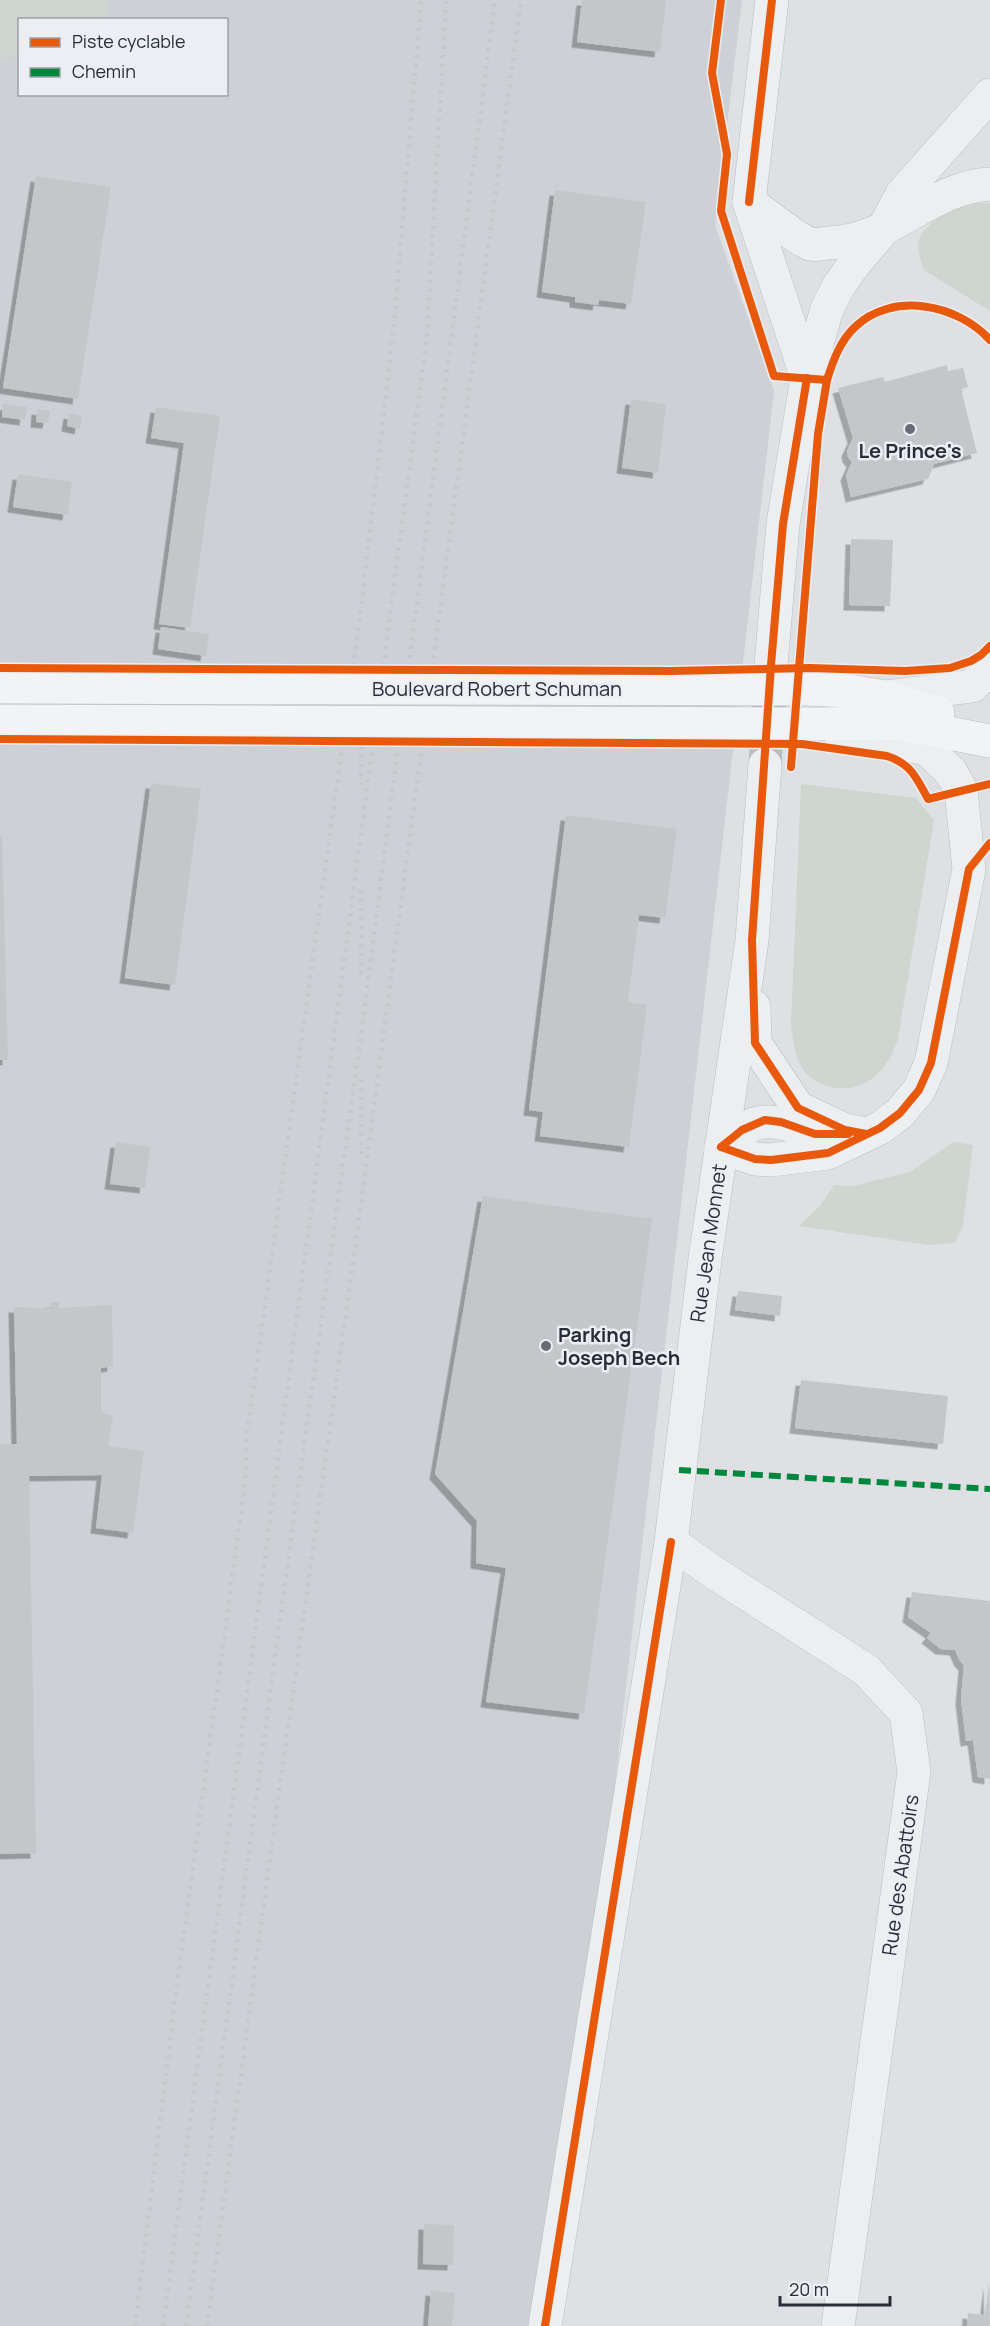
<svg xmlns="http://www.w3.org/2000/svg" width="990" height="2326" font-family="Manrope,sans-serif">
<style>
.built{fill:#cdd0d5;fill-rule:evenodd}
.green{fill:#cfd6cf}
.building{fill:#c4c7ca;filter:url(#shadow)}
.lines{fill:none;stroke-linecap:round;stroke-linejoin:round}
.minor-tunnel{stroke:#babcc1;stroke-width:33;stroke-dasharray:33 16;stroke-linecap:butt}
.minor-casing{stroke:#bcbec1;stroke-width:34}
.major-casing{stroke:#bbbdc0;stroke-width:34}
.minor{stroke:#edeef0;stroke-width:33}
.major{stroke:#f2f3f4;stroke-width:33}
.rail{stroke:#c7c8ca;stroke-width:4.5;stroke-dasharray:3 6;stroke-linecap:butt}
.major-bridge-casing{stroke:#bbbdc0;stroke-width:34;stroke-linecap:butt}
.major-bridge{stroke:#f2f3f4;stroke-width:33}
.quiet{stroke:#00873e;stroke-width:6;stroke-dasharray:12 6;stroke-linecap:butt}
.cycleway-casing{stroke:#ebeef3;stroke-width:11}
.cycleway{stroke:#e8590c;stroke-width:8}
.poi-dot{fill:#686c74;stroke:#ebeef3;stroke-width:2}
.labels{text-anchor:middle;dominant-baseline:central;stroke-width:5;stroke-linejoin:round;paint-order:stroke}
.poi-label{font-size:20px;font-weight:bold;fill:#282e39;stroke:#ebeef3}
.street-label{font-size:20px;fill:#282e39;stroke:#ebeef3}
</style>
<defs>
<filter id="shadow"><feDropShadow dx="-5.5" dy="5.5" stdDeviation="0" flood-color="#0004"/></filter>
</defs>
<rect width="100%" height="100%" fill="#dee0e3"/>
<path class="built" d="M 0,0 L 742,0 L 715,225 L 774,391 L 553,2326 L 0,2326 ZM 20,20 L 226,20 L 226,94 L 20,94 Z"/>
<g class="green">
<path d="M 0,0 L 106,0 L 111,19 L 20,20 L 19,55 L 0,60 Z"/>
<path d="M 973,203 L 990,203 L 990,311 L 924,270 C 921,261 917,251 919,241 C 922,223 956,207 973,203 Z"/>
<path d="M 801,784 L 916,798 L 934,821 L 898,1039 C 893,1053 886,1068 873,1078 C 853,1093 824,1092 806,1073 C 795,1061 793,1041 791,1025 Z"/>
<path d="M 953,1142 L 973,1145 L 963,1225 L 955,1243 L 928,1245 L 799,1226 L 819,1207 L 834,1185 L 853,1186 L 910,1172 Z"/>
</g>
<g class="building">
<path d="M 582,0 L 666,0 L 660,52 L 577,42 Z"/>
<path d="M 36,176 L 111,187 L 78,399 L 3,388 Z"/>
<path d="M 555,190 L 646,202 L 631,304 L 599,300 L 598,305 L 575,302 L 575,297 L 542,292 Z"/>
<path d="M 947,365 L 948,371 L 963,368 L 968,387 L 961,389 L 977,453 L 934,464 L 928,479 L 851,497 L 846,475 L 852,462 L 848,457 L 847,451 L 853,438 L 838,388 L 883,377 L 885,382 Z"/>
<path d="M 631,399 L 666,404 L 658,473 L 622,468 Z"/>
<path d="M 3,404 L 27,407 L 25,420 L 2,417 Z"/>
<path d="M 156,407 L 220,416 L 190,628 L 159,624 L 184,443 L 151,438 Z"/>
<path d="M 37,409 L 50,411 L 48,423 L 36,422 Z"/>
<path d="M 69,413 L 82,416 L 80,429 L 67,426 Z"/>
<path d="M 18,474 L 72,482 L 68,515 L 13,507 Z"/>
<path d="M 851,539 L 893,540 L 890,606 L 849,605 Z"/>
<path d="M 161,627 L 209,634 L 206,656 L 158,649 Z"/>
<path d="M 151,783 L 201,789 L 175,985 L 125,978 Z"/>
<path d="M 566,815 L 677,829 L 665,918 L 639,915 L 628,1002 L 647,1005 L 629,1147 L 540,1136 L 543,1112 L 529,1110 Z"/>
<path d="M 0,836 L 2,836 L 8,1060 L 0,1060 Z"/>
<path d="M 116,1142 L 150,1147 L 145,1188 L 110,1184 Z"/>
<path d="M 483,1196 L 652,1219 L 584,1714 L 486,1702 L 506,1568 L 476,1563 L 477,1521 L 435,1474 Z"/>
<path d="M 738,1291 L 782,1296 L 780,1316 L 735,1310 Z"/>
<path d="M 51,1302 L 59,1302 L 59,1308 L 112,1305 L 113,1366 L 101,1368 L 101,1412 L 113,1416 L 108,1446 L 144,1451 L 133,1533 L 96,1528 L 102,1475 L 29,1476 L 36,1853 L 0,1854 L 0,1444 L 17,1444 L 14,1307 L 51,1308 Z"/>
<path d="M 801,1380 L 948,1396 L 943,1444 L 795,1428 Z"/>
<path d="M 912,1592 L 990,1601 L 990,1779 L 978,1777 L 973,1740 L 966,1741 L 961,1699 L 964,1665 L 960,1661 L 955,1650 L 941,1649 L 927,1638 L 931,1633 L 908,1617 Z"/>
<path d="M 424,2224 L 454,2225 L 453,2265 L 423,2264 Z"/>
<path d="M 989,2282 L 990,2326 L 967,2326 L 968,2313 L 985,2315 Z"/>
<path d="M 431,2290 L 455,2293 L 452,2326 L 428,2326 Z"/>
</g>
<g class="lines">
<path class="minor-tunnel" d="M 765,765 L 771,665"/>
<defs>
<g id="minor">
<path d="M 772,0 L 749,202 L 807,378"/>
<path d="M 749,202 C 760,210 800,241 810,244 C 815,245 823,244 828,243 C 890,242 931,187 990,184"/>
<path d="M 771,665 L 783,524 L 807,378 L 827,309 L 838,287 L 854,264 L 883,230 L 902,194 L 990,95"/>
<path d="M 885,697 L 972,686 L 990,669"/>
<path d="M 754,1007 L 755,1043 L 798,1108 L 845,1130 L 866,1134"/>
<path d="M 721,1147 L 755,1159 L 771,1160 L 828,1153 L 880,1128 L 900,1113 L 919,1090 L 931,1063 L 969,869 L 961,790 L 951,772 L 927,749 L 838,731"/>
<path d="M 721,1147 C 748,1124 759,1115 795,1127 C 804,1130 813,1134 822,1134"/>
<path d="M 671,1542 L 713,1572 L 866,1670 L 906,1713 L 914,1772 L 838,2326"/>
<path d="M 545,2326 L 671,1542 L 705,1259 L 752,940 L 765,765"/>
</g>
<g id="major">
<path d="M 808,689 L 850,691 L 885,697 L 938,713"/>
<path d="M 804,724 L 898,723 L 990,741"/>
</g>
</defs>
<use href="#minor" class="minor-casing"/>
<use href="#major" class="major-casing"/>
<use href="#minor" class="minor"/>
<use href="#major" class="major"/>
<g class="rail">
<path d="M 361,665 L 361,788"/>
<path d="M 361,890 L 361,974"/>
<path d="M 361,1154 L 361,1079"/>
<path d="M 135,2326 L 176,1992 L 245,1483 L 247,1435 L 360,617 L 394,325 L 421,0"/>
<path d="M 163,2326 L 427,336 L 446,0"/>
<path d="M 186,2326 L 280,1619 L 362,1027 L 495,0"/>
<path d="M 207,2326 L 274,1828 L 360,1212 L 521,0"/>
</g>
<defs>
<g id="major-bridge">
<path d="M 0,687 L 808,689"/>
<path d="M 0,721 L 804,724"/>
</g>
</defs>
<use href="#major-bridge" class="major-bridge-casing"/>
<use href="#major-bridge" class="major-bridge"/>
<path class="quiet" d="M 679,1470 L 990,1489"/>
<defs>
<g id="cycleway">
<path d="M 721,0 L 712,73 L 727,154 L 721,211 L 774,376 L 827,380 C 833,361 840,341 855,327 C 892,291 958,304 990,340"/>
<path d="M 749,202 L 772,0"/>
<path d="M 807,378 L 783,524 L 771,665 L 752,940 L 755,1043 L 798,1108 L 845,1130 L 866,1134"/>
<path d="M 0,668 L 670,671 L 810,668 L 905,671 L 950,668 L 971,661 L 981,655 L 990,646"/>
<path d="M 0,739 L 802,744 L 887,756 C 911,764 916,777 928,799 L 990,784"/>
<path d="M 791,767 L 818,434 L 827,380"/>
<path d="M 721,1147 L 755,1159 L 771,1160 L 828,1153 L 880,1128 L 900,1113 L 919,1090 L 931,1063 L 969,869 L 990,843"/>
<path d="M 721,1147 L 742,1130 L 765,1120 L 781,1122 L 815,1134 L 848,1134"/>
<path d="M 545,2326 L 671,1542"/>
</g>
</defs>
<use href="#cycleway" class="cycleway-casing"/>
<use href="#cycleway" class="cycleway"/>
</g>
<g class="poi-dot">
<circle cx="910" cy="429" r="6"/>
<circle cx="546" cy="1346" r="6"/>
</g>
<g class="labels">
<g class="poi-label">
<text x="910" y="450">Le Prince's</text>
<text x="558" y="1334" text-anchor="start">Parking<tspan x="558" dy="23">Joseph Bech</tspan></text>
</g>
<g class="street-label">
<text x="497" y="688">Boulevard Robert Schuman</text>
<text transform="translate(708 1243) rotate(-82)">Rue Jean Monnet</text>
<text transform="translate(900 1875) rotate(-82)">Rue des Abattoirs</text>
</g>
</g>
<rect x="18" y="18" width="210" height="78" fill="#ebeef3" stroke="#9da1a9" stroke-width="1.5"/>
<rect x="30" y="38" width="30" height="9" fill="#e8590c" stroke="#9da1a9" stroke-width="1.5"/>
<text x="72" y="48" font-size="18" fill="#282e39">Piste cyclable</text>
<rect x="30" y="68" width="30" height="9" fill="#00873e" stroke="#9da1a9" stroke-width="1.5"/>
<text x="72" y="78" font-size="18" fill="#282e39">Chemin</text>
<path d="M780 2296v9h110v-9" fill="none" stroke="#282e39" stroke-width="3"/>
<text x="789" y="2296" font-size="18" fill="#282e39" stroke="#ebeef3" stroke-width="4.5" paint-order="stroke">20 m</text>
</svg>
